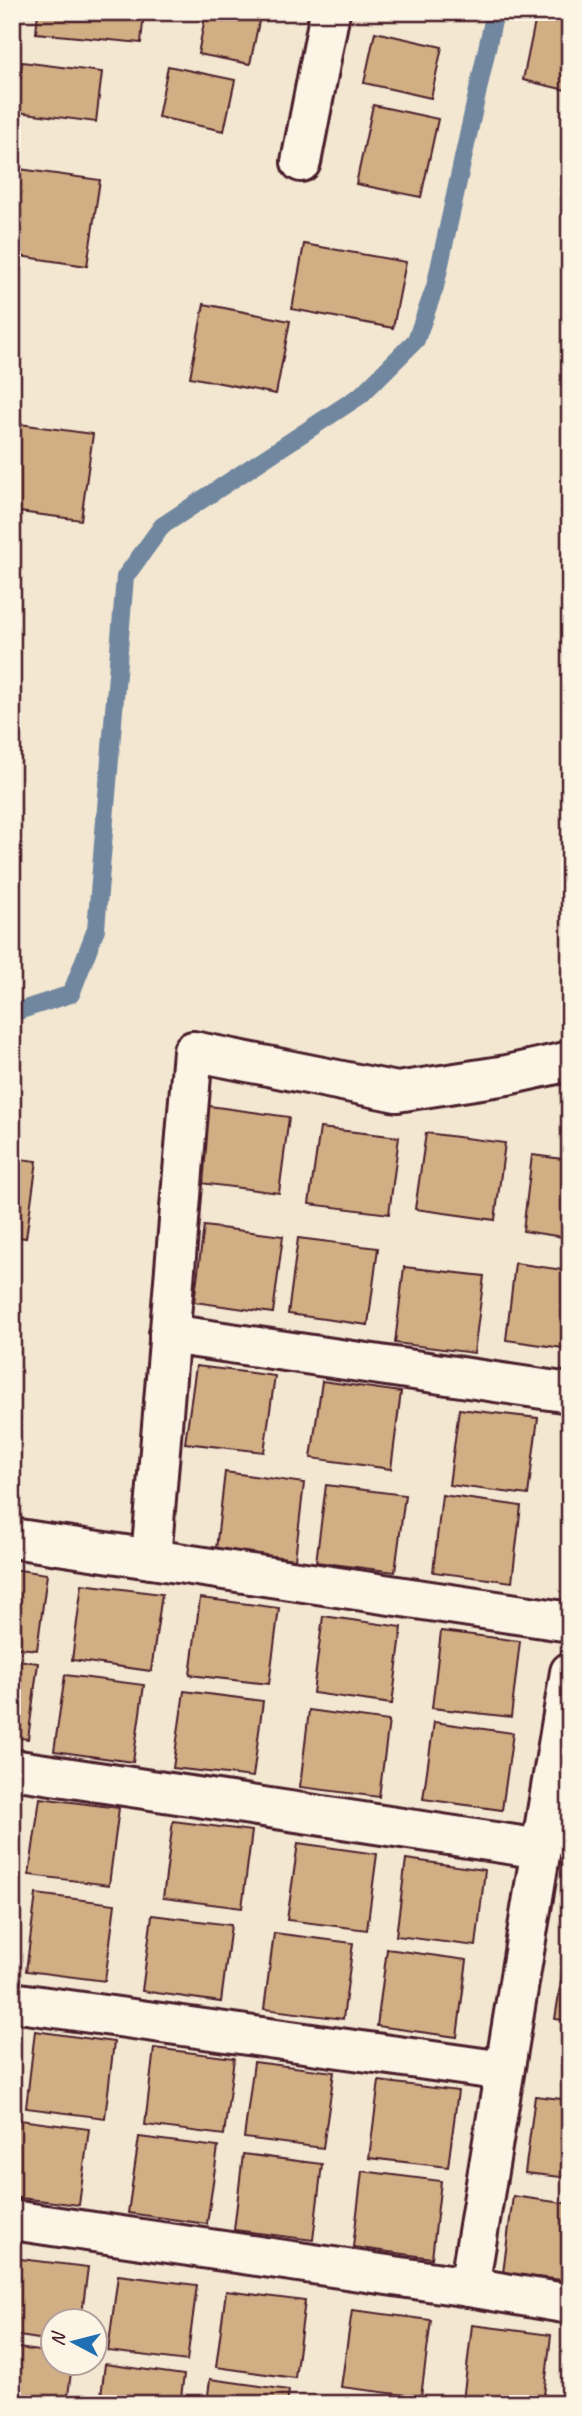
<svg xmlns="http://www.w3.org/2000/svg" width="582" height="2416" font-family="Caveat,sans-serif">
<style>
.lines{fill:none;stroke-linecap:round;stroke-linejoin:round}
.stream{stroke:#71879f;stroke-width:18}
.building{fill:#d1ae84;stroke:#4a1f2b;stroke-width:2}
.street-casing{stroke:#4a1f2b;stroke-width:44}
.street{stroke:#fcf5e5;stroke-width:38}
</style>
<rect width="100%" height="100%" fill="#f3e7d2"/>
<filter id="ink" filterUnits="userSpaceOnUse"><feTurbulence type="fractalNoise" baseFrequency=".0143" numOctaves="2"/><feDisplacementMap in="SourceGraphic" scale="14" xChannelSelector="R" yChannelSelector="G"/><feConvolveMatrix kernelMatrix="1 2 1 2 8 2 1 2 1" color-interpolation-filters="sRGB"/></filter>
<g filter="url(#ink)">
<g class="lines">
<path class="stream" d="M 12,1013 L 71,994 L 96,929 L 125,577 L 162,526 L 361,395 L 416,340 L 435,287 L 495,12"/>
</g>
<g class="building">
<path d="M 38,12 L 144,12 L 141,43 L 36,33 Z"/>
<path d="M 206,12 L 261,12 L 250,64 L 198,54 Z"/>
<path d="M 537,12 L 570,12 L 570,91 L 523,80 Z"/>
<path d="M 375,32 L 442,47 L 431,98 L 364,83 Z"/>
<path d="M 22,62 L 102,72 L 96,122 L 17,112 Z"/>
<path d="M 168,66 L 235,80 L 224,131 L 158,117 Z"/>
<path d="M 373,105 L 438,119 L 421,197 L 356,184 Z"/>
<path d="M 12,168 L 100,180 L 87,266 L 12,255 Z"/>
<path d="M 304,244 L 406,262 L 393,328 L 292,309 Z"/>
<path d="M 204,304 L 290,321 L 276,394 L 190,377 Z"/>
<path d="M 12,423 L 93,434 L 81,520 L 12,511 Z"/>
<path d="M 209,1106 L 289,1117 L 279,1193 L 200,1183 Z"/>
<path d="M 320,1128 L 399,1137 L 389,1214 L 309,1204 Z"/>
<path d="M 426,1133 L 505,1143 L 495,1220 L 415,1209 Z"/>
<path d="M 532,1155 L 570,1160 L 570,1238 L 523,1231 Z"/>
<path d="M 12,1158 L 37,1161 L 26,1238 L 12,1236 Z"/>
<path d="M 204,1226 L 283,1236 L 273,1313 L 194,1302 Z"/>
<path d="M 298,1238 L 378,1248 L 368,1325 L 288,1314 Z"/>
<path d="M 515,1263 L 570,1271 L 570,1349 L 506,1340 Z"/>
<path d="M 404,1267 L 484,1276 L 474,1353 L 395,1343 Z"/>
<path d="M 196,1366 L 275,1376 L 264,1452 L 185,1443 Z"/>
<path d="M 322,1381 L 401,1392 L 391,1469 L 311,1458 Z"/>
<path d="M 459,1409 L 538,1418 L 528,1495 L 449,1485 Z"/>
<path d="M 225,1472 L 304,1483 L 295,1559 L 216,1549 Z"/>
<path d="M 326,1485 L 405,1495 L 395,1572 L 316,1562 Z"/>
<path d="M 442,1495 L 521,1506 L 512,1582 L 433,1572 Z"/>
<path d="M 12,1569 L 47,1574 L 37,1650 L 12,1647 Z"/>
<path d="M 82,1584 L 162,1594 L 151,1671 L 72,1660 Z"/>
<path d="M 200,1598 L 279,1608 L 269,1684 L 190,1675 Z"/>
<path d="M 323,1616 L 402,1627 L 392,1704 L 313,1693 Z"/>
<path d="M 441,1631 L 520,1641 L 511,1717 L 432,1708 Z"/>
<path d="M 12,1659 L 38,1663 L 28,1739 L 12,1737 Z"/>
<path d="M 65,1675 L 144,1685 L 133,1762 L 54,1751 Z"/>
<path d="M 184,1691 L 263,1701 L 253,1777 L 173,1768 Z"/>
<path d="M 309,1710 L 389,1721 L 379,1797 L 300,1787 Z"/>
<path d="M 434,1722 L 513,1733 L 502,1810 L 423,1799 Z"/>
<path d="M 40,1798 L 119,1808 L 109,1885 L 29,1875 Z"/>
<path d="M 173,1821 L 252,1831 L 242,1908 L 163,1898 Z"/>
<path d="M 298,1843 L 377,1854 L 367,1930 L 287,1920 Z"/>
<path d="M 406,1859 L 485,1870 L 476,1946 L 396,1936 Z"/>
<path d="M 36,1894 L 115,1904 L 105,1981 L 26,1971 Z"/>
<path d="M 152,1915 L 231,1925 L 221,2002 L 142,1991 Z"/>
<path d="M 570,1925 L 570,2021 L 555,2019 Z"/>
<path d="M 274,1933 L 353,1943 L 343,2019 L 264,2009 Z"/>
<path d="M 387,1949 L 467,1960 L 457,2037 L 377,2026 Z"/>
<path d="M 35,2031 L 114,2042 L 105,2118 L 26,2108 Z"/>
<path d="M 154,2048 L 234,2058 L 224,2135 L 145,2125 Z"/>
<path d="M 254,2062 L 334,2072 L 323,2148 L 244,2138 Z"/>
<path d="M 379,2081 L 458,2091 L 448,2167 L 369,2158 Z"/>
<path d="M 535,2096 L 570,2100 L 570,2178 L 525,2173 Z"/>
<path d="M 12,2119 L 89,2129 L 79,2205 L 12,2197 Z"/>
<path d="M 139,2137 L 218,2147 L 207,2224 L 128,2213 Z"/>
<path d="M 243,2154 L 322,2164 L 313,2240 L 234,2230 Z"/>
<path d="M 362,2171 L 441,2181 L 432,2258 L 353,2247 Z"/>
<path d="M 513,2196 L 570,2204 L 570,2281 L 503,2273 Z"/>
<path d="M 12,2258 L 88,2267 L 81,2322 L 52,2322 L 52,2341 L 12,2335 Z"/>
<path d="M 118,2275 L 197,2285 L 187,2361 L 108,2351 Z"/>
<path d="M 226,2291 L 305,2301 L 295,2378 L 216,2367 Z"/>
<path d="M 352,2310 L 431,2320 L 421,2397 L 341,2387 Z"/>
<path d="M 472,2325 L 551,2335 L 543,2404 L 484,2404 L 463,2401 Z"/>
<path d="M 12,2347 L 52,2353 L 52,2364 L 72,2364 L 67,2404 L 12,2404 Z"/>
<path d="M 105,2364 L 184,2375 L 180,2404 L 100,2404 Z"/>
<path d="M 210,2379 L 289,2390 L 287,2404 L 207,2404 Z"/>
<path d="M 334,2397 L 384,2404 L 334,2404 Z"/>
</g>
<g class="lines">
<defs>
<g id="street">
<path d="M 301,162 L 330,12"/>
<path d="M 169,1334 L 570,1393"/>
<path d="M 12,1538 L 570,1622"/>
<path d="M 151,1559 L 193,1051 L 397,1092 L 507,1075 L 570,1061"/>
<path d="M 570,1672 L 469,2287 L 570,2304"/>
<path d="M 12,1769 L 541,1849"/>
<path d="M 12,2002 L 504,2071"/>
<path d="M 12,2220 L 469,2287"/>
</g>
</defs>
<use href="#street" class="street-casing"/>
<use href="#street" class="street"/>
</g>
</g>
<rect width="582" height="2416" fill="none" stroke="#fcf5e5" stroke-width="42"/>
<rect x="21" y="21" width="540" height="2374" fill="none" stroke="#4a1f2b" stroke-width="2.5" filter="url(#ink)"/>
<g transform="translate(74 2342) rotate(277)"><circle r="33" fill="#fcf5e5" stroke="#b59f9b" stroke-width="2"/>
<path d="M0-5L12 26L0 18L-12 26Z" fill="#1f6fb2"/>
<text y="-10" font-size="19" font-weight="bold" text-anchor="middle" fill="#4a1f2b">N</text>
</g>
</svg>
